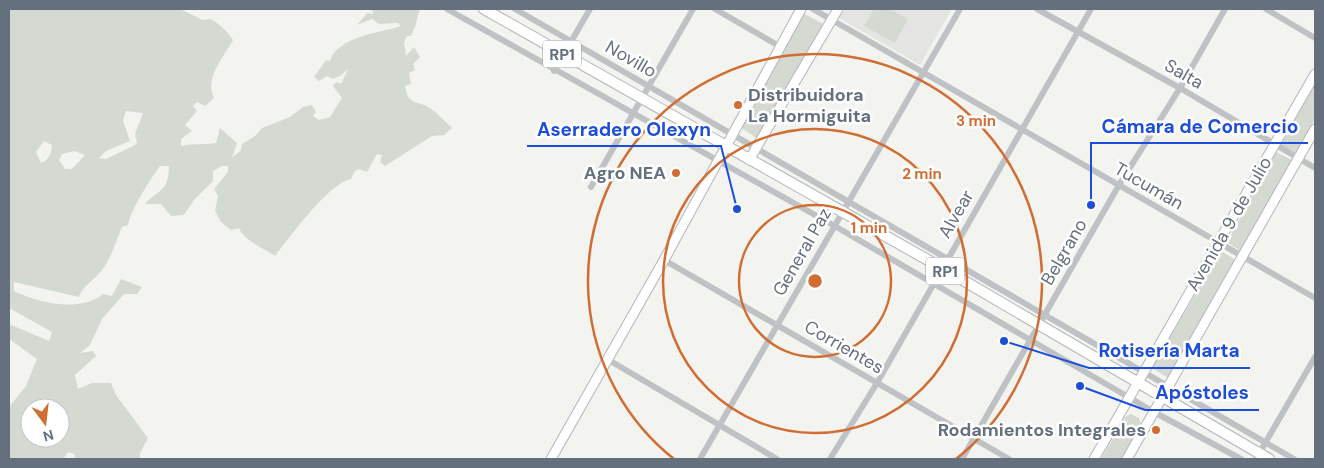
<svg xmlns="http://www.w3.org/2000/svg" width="1324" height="468" font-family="'DM Sans',sans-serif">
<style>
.built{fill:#e4e5e3}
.green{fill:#d4dad2;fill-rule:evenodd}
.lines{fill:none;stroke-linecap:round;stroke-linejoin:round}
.secondary-casing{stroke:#b2b5ba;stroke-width:11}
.primary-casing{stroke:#b1b4b8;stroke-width:12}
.minor{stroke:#bfc2c5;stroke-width:6}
.secondary{stroke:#fff;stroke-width:9}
.primary{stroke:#fff;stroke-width:10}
.ring{fill:none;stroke:#d16d32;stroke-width:2.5}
.poi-dot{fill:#d16d32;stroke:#fff;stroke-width:2}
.labels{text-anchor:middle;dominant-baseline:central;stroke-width:5;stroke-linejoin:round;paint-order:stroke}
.shield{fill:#fff;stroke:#939ba5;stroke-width:1}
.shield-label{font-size:16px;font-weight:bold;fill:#65707e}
.street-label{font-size:18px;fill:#65707e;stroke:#fff}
.poi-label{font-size:18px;font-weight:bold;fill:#65707e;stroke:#fff;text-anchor:end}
.centre{fill:#d16d32;stroke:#fff;stroke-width:2.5}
.ring-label{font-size:15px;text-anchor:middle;font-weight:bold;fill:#d16d32;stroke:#fff;stroke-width:5;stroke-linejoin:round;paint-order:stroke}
.leader{fill:none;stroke:#1d4ed8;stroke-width:2}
.callout-dot{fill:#1d4ed8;stroke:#fff;stroke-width:2}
.callout-label{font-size:19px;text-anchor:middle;font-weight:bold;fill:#1d4ed8;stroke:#fff;stroke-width:5;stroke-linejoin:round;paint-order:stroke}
</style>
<rect width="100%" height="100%" fill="#f3f4f0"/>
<path class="built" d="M 845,9 L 952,9 L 920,65 L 839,18 Z"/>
<g class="green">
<path d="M 9,9 L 180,9 L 203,20 L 211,19 C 221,25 227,31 233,40 C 224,57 204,78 214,98 L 205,106 L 197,102 L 193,106 L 197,111 L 185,125 L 192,131 L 181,139 L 181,146 C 192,143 204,145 216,143 L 220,128 L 237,143 L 232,158 L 241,150 L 242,144 L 255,136 L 262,128 L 290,117 L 303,107 L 312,105 L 316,112 L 313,116 L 319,120 L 330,117 L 342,98 L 333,86 L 336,82 L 341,84 L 348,69 L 340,76 L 333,79 L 327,76 L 319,81 L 314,77 L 326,60 L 330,61 C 338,36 380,33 401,26 L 398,23 L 379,24 L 372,19 L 357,25 L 367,13 L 373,14 L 373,11 L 368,9 L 420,9 C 417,17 416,27 411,36 L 407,36 L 404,42 L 406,56 L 414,47 L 420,57 L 413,64 L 415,70 L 409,73 L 411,84 L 405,86 C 408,107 418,100 430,108 C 438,114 445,121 452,128 L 444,135 L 432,136 L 385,166 L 380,162 L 382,155 L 377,154 L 367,172 L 359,169 L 355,171 L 351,179 C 329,183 290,237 275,256 C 263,247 245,242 239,228 L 231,230 L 221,222 L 215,211 L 218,196 L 214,189 L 228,172 L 228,166 L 222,166 L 213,171 L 213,181 L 194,200 L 184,215 L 171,216 L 161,204 L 145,204 C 161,187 168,193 169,166 L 160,166 C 151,178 130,211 128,225 L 122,227 C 116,241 111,259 102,270 C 94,281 83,285 79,297 L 14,282 L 14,291 C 40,303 79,313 103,294 L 112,296 L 121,279 L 142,287 L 137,294 L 124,294 L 102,319 L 90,345 L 80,353 L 93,351 L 96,356 L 75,375 L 78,389 L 92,383 L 111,383 L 116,395 L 148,438 L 140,453 L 140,459 L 76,459 L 74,454 L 68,452 L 63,459 L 9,459 L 9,407 L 26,386 L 37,359 L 9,339 L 9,324 L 49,341 L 52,332 L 9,308 ZM 126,111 L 143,113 L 135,134 L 137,144 L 106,159 L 99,158 L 106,151 L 130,141 L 123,120 ZM 44,141 L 52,145 C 51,154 49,160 41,163 L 36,152 ZM 74,151 L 85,155 L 72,169 L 65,169 L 59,160 L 62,154 ZM 30,408 L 60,408 L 60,438 L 30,438 Z"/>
<path d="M 874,9 L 889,9 L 908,19 L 895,43 L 864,26 Z"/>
<path d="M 803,13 L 825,25 L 758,139 L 740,127 Z"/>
<path d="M 1315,83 L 1315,119 L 1296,153 L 1281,145 Z"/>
<path d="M 1276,152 L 1294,161 L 1242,252 L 1227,242 Z"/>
<path d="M 1221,251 L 1237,261 L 1170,379 L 1152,368 Z"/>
<path d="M 1131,414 L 1139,418 L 1141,424 L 1121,459 L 1101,459 L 1125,417 Z"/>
</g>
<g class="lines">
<defs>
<g id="secondary">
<path d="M 749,160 L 838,9"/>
<path d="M 551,459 L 664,260 L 801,9"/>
<path d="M 1094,459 L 1315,74"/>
<path d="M 1127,459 L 1315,129"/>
</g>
<path id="primary" d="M 484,9 L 942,268 L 1269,459"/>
</defs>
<use href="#secondary" class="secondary-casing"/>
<use href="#primary" class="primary-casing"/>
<g class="minor">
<path d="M 447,9 L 833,225 L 1154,412 L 1241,459"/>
<path d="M 515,9 L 1294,459"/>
<path d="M 715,9 L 779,46"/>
<path d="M 813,9 L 1315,298"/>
<path d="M 1037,9 L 1180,88 L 1315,168"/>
<path d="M 1266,9 L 1315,38"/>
<path d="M 554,71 L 590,9"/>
<path d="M 591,187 L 693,9"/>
<path d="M 664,260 L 1009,459"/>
<path d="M 607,359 L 777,459"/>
<path d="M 700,459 L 960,9"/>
<path d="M 830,459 L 877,383 L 1091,9"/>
<path d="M 962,459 L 1119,185 L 1180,88 L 1225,9"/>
<path d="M 1256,459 L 1315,357"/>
</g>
<use href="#secondary" class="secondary"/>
<use href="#primary" class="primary"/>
</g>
<g class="ring">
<circle cx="815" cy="281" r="76"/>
<circle cx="815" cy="281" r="152"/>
<path d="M674 459A227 227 0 1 1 956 459"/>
</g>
<g class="poi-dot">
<circle cx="738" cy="105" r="5"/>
<circle cx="676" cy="173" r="5"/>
<circle cx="1156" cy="430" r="5"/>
</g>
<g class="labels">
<g class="shield">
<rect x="543" y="40.5" width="38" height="27" rx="4"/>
<rect x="926" y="257.5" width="38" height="27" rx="4"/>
</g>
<g class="shield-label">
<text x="562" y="54">RP1</text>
<text x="945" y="271">RP1</text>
</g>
<g class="street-label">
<text transform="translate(631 59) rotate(30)">Novillo</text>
<text transform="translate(1184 74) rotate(30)">Salta</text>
<text transform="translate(1149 186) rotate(30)">Tucumán</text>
<text transform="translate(956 214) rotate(-60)">Alvear</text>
<text transform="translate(1229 224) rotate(-60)">Avenida 9 de Julio</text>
<text transform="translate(802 252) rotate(-60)">General Paz</text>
<text transform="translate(1064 252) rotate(-60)">Belgrano</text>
<text transform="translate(844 347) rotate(30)">Corrientes</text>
</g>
<g class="poi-label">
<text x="748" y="95" text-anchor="start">Distribuidora<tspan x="748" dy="21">La Hormiguita</tspan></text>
<text x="666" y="173">Agro NEA</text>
<text x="1146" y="430">Rodamientos Integrales</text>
</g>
</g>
<circle cx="815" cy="281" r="8" class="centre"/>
<g class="ring-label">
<text x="976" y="126">3 min</text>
<text x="922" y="179">2 min</text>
<text x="869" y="233">1 min</text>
</g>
<path class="leader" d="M1091 205L1091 143H1308M737 209L721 146H527M1004 341L1089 368H1250M1080 386L1145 410H1259"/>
<g class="callout-dot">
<circle cx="1091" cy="205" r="5"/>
<circle cx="737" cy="209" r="5"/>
<circle cx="1004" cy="341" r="5"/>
<circle cx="1080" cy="386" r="5"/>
</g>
<g class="callout-label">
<text x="1200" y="133">Cámara de Comercio</text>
<text x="624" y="136">Aserradero Olexyn</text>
<text x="1169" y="357">Rotisería Marta</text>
<text x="1202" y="399">Apóstoles</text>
</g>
<rect width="1324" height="468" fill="none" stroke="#65707e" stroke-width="20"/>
<g transform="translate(45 423) rotate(165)"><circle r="24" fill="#ffffff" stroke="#c1c6cb"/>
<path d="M0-4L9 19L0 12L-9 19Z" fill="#d16d32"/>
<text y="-8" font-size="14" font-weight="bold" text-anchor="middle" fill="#65707e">N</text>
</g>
</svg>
